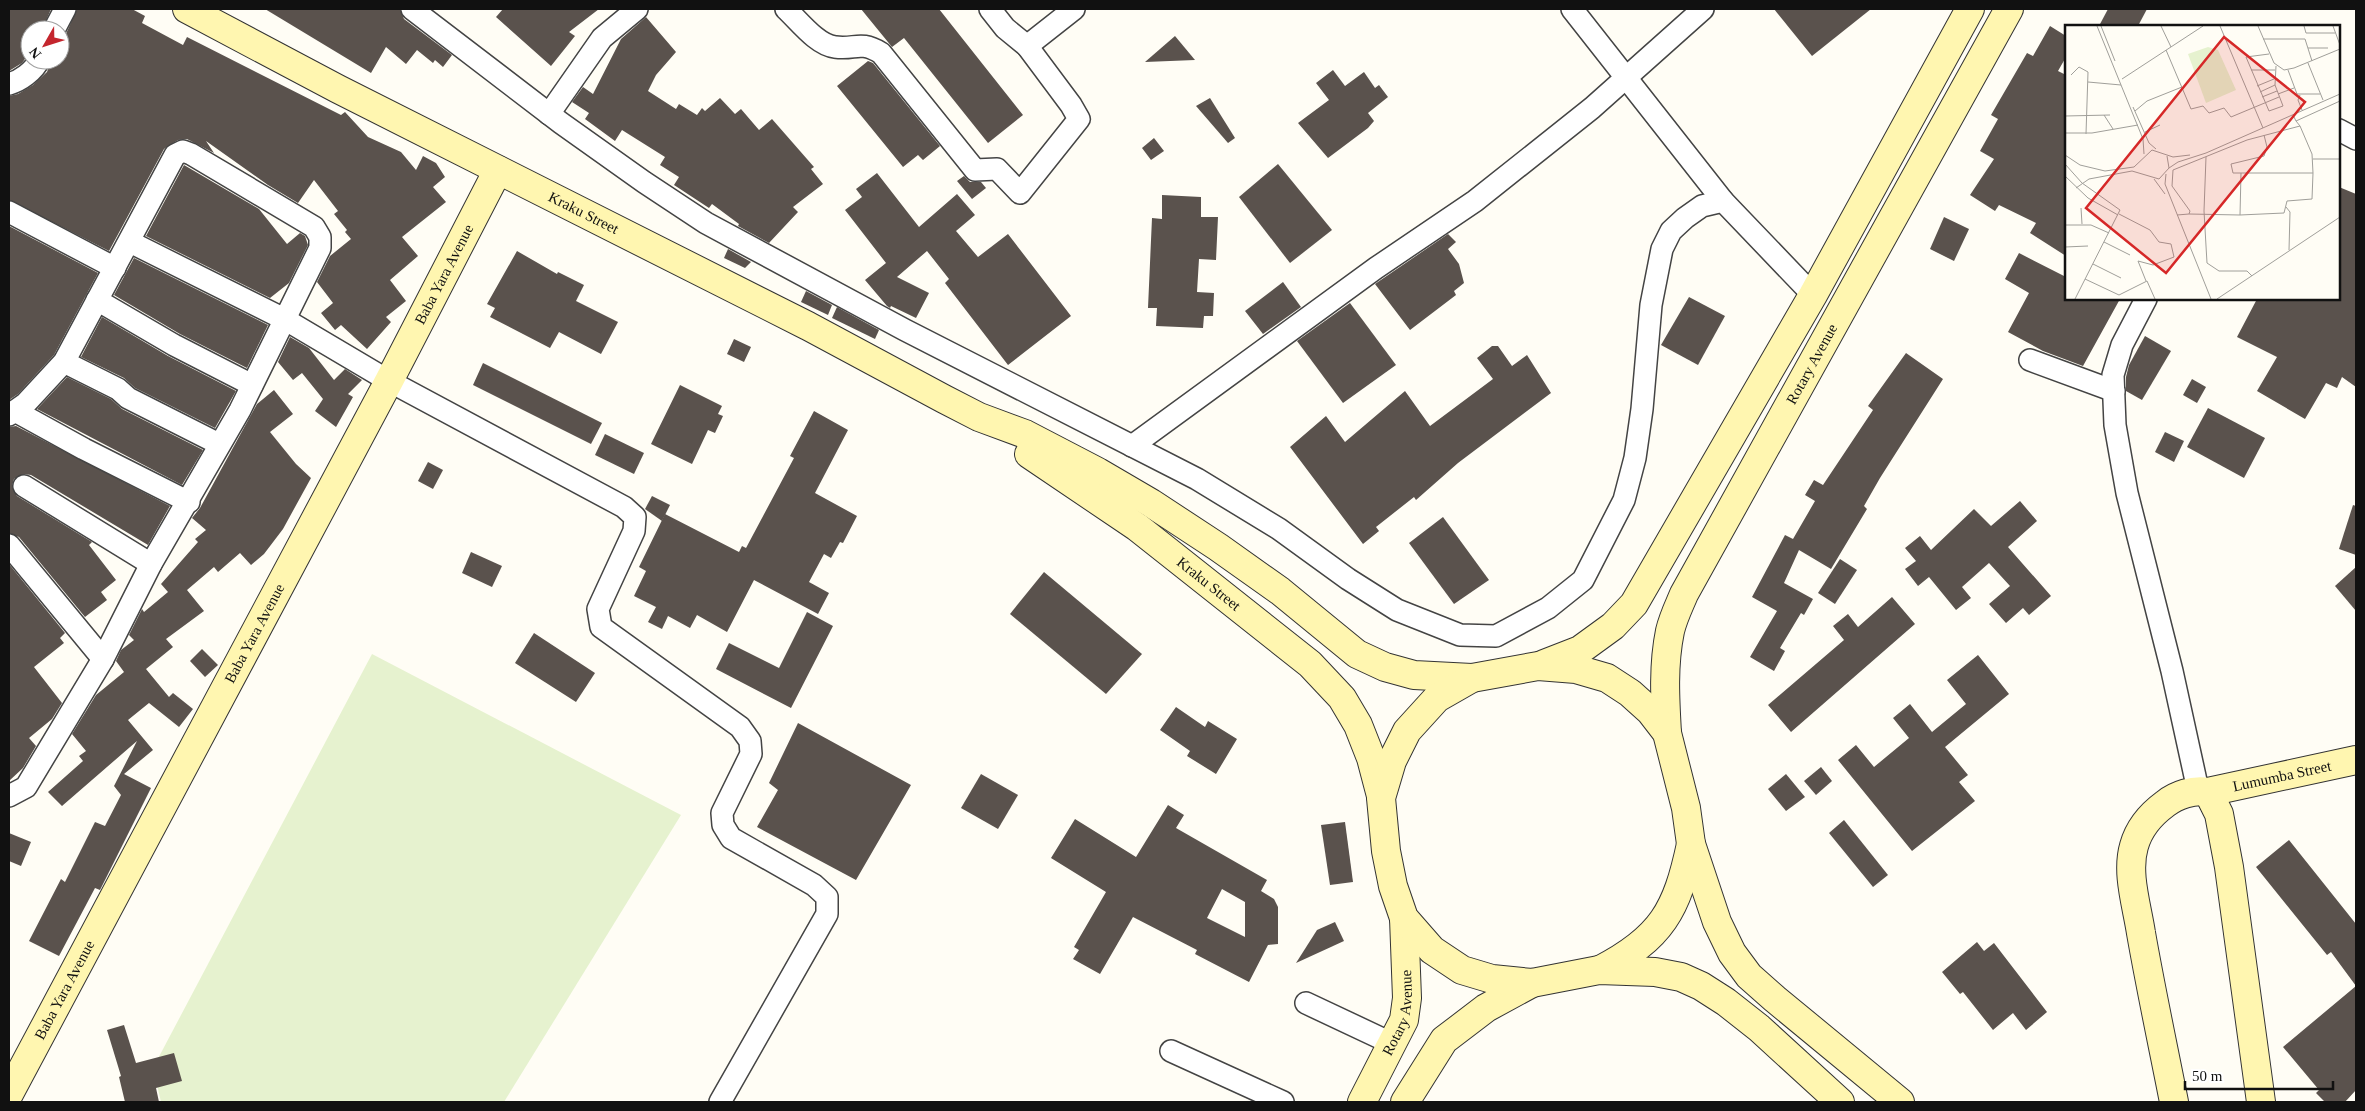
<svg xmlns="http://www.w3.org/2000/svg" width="2365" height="1111" font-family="Georgia,serif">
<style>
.pitch{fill:#e6f2cf}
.building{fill:#5a524d;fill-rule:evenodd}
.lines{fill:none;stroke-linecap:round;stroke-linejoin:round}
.street-casing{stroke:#444;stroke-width:24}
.secondary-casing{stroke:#333;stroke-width:30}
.street{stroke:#fff;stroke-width:21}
.secondary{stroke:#fff6b0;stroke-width:28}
.labels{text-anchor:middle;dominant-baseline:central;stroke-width:5;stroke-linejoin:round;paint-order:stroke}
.street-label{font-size:15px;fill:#111;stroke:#fff}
.inset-road{fill:none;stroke:#a09f9a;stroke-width:1}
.view{fill:#d62828;fill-opacity:0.15;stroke:#d62828;stroke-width:2.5}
.inset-edge{fill:none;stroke:#111;stroke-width:2.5}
</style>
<rect width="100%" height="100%" fill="#fffdf5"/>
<path class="pitch" d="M 372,654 L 681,815 L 504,1102 L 161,1102 L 153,1068 Z"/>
<g class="building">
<path d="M 9,9 L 51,9 L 42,30 L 30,30 L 30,52 L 22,63 L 9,71 Z"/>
<path d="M 77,9 L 132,9 L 145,16 L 142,23 L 183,45 L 187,37 L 341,115 L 345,112 L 368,137 L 401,152 L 416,170 L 423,156 L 436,163 L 445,177 L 433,187 L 446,202 L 402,237 L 418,256 L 390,280 L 406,301 L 386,317 L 391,322 L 367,349 L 341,325 L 335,330 L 321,313 L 333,303 L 317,282 L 330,256 L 351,239 L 345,232 L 347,230 L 334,214 L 338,211 L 314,180 L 298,203 L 268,185 L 206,141 L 214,153 L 187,139 L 178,140 L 164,149 L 109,251 L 9,200 L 9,96 L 18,94 L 33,85 L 47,72 L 51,60 L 60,60 L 60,41 L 65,36 Z"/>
<path d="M 265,9 L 400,9 L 404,19 L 452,55 L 443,67 L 435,60 L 433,63 L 417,50 L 406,64 L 386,47 L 371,73 Z"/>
<path d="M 503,9 L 599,9 L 569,32 L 575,36 L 551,66 L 496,17 Z"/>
<path d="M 861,9 L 939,9 L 1023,115 L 988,143 L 904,38 L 892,47 Z"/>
<path d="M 1774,9 L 1871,9 L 1812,56 Z"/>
<path d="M 2108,9 L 2147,9 L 2138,26 L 2099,26 Z"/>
<path d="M 646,17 L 676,52 L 656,75 L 648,91 L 676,109 L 679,104 L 697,115 L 702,108 L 705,111 L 720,98 L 735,114 L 741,109 L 759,130 L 772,119 L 814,167 L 811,169 L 823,184 L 793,207 L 798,212 L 769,243 L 738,226 L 739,224 L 712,204 L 709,208 L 674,185 L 679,177 L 660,165 L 665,157 L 622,130 L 615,141 L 585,119 L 589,113 L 572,102 L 583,87 L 593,94 L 621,39 Z"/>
<path d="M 2050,26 L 2066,36 L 2066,57 L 2058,71 L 2066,75 L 2066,256 L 2030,233 L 2036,223 L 1999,205 L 1995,211 L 1970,195 L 1994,159 L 1980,151 L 1998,119 L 1991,115 L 2027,53 L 2033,56 Z"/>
<path d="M 1175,36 L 1195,60 L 1145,62 Z"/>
<path d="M 868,61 L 873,63 L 940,146 L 923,160 L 918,155 L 903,167 L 837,86 Z"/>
<path d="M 1333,70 L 1345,86 L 1364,72 L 1375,88 L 1379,85 L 1388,97 L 1368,113 L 1374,121 L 1368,128 L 1328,158 L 1298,123 L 1329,100 L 1316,83 Z"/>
<path d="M 1210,98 L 1235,138 L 1228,143 L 1196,106 Z"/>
<path d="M 1154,138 L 1164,151 L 1151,160 L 1142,148 Z"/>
<path d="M 1278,164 L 1332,230 L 1290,263 L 1239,197 Z"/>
<path d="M 184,165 L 259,209 L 287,244 L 300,233 L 305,236 L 308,245 L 289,283 L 270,298 L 146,236 Z"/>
<path d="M 877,173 L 919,227 L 957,194 L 975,215 L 956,231 L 978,257 L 1008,234 L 1071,316 L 1008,365 L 945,283 L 949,279 L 927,251 L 897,277 L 929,293 L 916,318 L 891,306 L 890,308 L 887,306 L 865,280 L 886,263 L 845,210 L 862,197 L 856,189 Z"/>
<path d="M 964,176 L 970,182 L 981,182 L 986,188 L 972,199 L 957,181 Z"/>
<path d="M 2339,187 L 2356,194 L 2356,387 L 2342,377 L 2337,388 L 2326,383 L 2305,419 L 2257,391 L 2277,357 L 2237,337 L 2257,299 L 2339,299 Z"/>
<path d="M 1162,195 L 1201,197 L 1201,217 L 1218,217 L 1216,260 L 1199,259 L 1197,292 L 1214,293 L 1213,316 L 1204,316 L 1203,328 L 1156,326 L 1157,308 L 1148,308 L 1152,218 L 1162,219 Z"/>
<path d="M 1944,217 L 1969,229 L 1954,261 L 1930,249 Z"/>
<path d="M 9,226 L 98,273 L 54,355 L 18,394 L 9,400 Z"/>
<path d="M 1448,234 L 1456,242 L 1448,249 L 1459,264 L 1464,283 L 1454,291 L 1456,295 L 1410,330 L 1375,284 Z"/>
<path d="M 728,249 L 751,262 L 745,268 L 724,258 Z"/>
<path d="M 517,251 L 557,274 L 558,272 L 584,285 L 576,301 L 618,322 L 601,354 L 559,332 L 550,348 L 490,317 L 495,308 L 487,304 Z"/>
<path d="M 2019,253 L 2066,277 L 2066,299 L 2120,299 L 2083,366 L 2043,351 L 2008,332 L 2029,293 L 2005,279 Z"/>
<path d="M 134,258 L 268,325 L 247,368 L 180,334 L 114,295 Z"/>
<path d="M 1283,282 L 1301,307 L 1263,334 L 1245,311 Z"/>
<path d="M 806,291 L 832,305 L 828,315 L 801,302 Z"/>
<path d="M 1689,297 L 1725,316 L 1698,365 L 1661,345 Z"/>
<path d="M 1350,303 L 1396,365 L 1343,403 L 1297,341 Z"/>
<path d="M 837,307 L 879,330 L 875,339 L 832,318 Z"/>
<path d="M 102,317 L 168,356 L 236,391 L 215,428 L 135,388 L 124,378 L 81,357 Z"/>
<path d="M 2145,336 L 2171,351 L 2142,400 L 2126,391 L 2126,377 L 2129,365 Z"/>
<path d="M 290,337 L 309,348 L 334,380 L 345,369 L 362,380 L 348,394 L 353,397 L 336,427 L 315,411 L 323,399 L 302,373 L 293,380 L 278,362 Z"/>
<path d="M 734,339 L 751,347 L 744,362 L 727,354 Z"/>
<path d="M 1492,346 L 1498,346 L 1512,366 L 1527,355 L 1551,393 L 1458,463 L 1416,500 L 1414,497 L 1376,527 L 1379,531 L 1363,544 L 1290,447 L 1326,416 L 1345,442 L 1405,391 L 1430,426 L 1493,379 L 1477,358 Z"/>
<path d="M 1906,353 L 1943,379 L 1880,478 L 1864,506 L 1867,509 L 1831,569 L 1799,550 L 1784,583 L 1813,599 L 1804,615 L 1801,613 L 1780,648 L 1785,651 L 1774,671 L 1750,657 L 1777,611 L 1752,597 L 1785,535 L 1793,539 L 1815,501 L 1805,495 L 1814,480 L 1823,485 L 1873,410 L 1868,406 Z"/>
<path d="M 483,363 L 602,423 L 591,444 L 473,385 Z"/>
<path d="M 67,377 L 111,399 L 122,409 L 203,450 L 182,485 L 37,409 Z"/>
<path d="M 2192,379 L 2206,387 L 2197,403 L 2183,395 Z"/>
<path d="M 680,385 L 722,406 L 718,414 L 723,416 L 715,433 L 708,430 L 692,464 L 651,444 Z"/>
<path d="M 274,390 L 293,414 L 270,432 L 296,464 L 311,478 L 283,529 L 264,554 L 251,565 L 240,553 L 218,572 L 214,567 L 187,590 L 204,611 L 166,639 L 173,647 L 146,669 L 169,697 L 173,693 L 193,709 L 179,727 L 149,703 L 128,720 L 153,750 L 124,774 L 151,788 L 100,890 L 95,888 L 59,956 L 29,941 L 61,879 L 65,882 L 95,822 L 105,826 L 121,795 L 114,786 L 137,741 L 62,806 L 48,792 L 83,761 L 79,756 L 86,751 L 72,734 L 96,695 L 124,672 L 116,661 L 121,650 L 134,640 L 129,635 L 142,609 L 144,612 L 168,592 L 161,584 L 198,542 L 195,539 L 206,530 L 192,518 L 200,508 L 257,404 Z"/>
<path d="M 2208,408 L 2265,438 L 2244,478 L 2187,447 Z"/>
<path d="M 814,411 L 848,430 L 815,493 L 857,516 L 843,543 L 840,542 L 831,558 L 824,554 L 809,582 L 829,593 L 818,614 L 754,580 L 727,632 L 697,615 L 690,628 L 668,616 L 662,629 L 648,622 L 656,607 L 634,596 L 646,571 L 639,567 L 665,514 L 739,552 L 742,546 L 746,548 L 794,458 L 790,456 Z"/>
<path d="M 16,426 L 170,506 L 148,545 L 31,475 L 24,474 L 14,479 L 12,486 L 17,496 L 92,542 L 89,545 L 116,580 L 101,592 L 107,600 L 85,617 L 19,537 L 9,533 L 9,427 Z"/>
<path d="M 2165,432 L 2184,441 L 2174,462 L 2155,452 Z"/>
<path d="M 605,434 L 644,453 L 634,474 L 595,455 Z"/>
<path d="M 428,462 L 443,470 L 433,489 L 418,481 Z"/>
<path d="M 652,496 L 670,505 L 662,521 L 645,509 Z"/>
<path d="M 2020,501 L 2037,521 L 2008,547 L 2051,596 L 2029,615 L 2023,608 L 2006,623 L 1989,604 L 2010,586 L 1989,563 L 1962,587 L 1971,598 L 1956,610 L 1929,577 L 1918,586 L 1905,569 L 1916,561 L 1905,548 L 1920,536 L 1931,550 L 1974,509 L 1991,526 Z"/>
<path d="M 2353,505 L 2356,506 L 2356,555 L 2339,549 Z"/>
<path d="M 1443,517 L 1489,580 L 1454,604 L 1409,543 Z"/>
<path d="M 471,552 L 502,566 L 492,587 L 462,573 Z"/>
<path d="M 1840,559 L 1857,570 L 1835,604 L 1818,593 Z"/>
<path d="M 9,564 L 65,633 L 60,638 L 64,643 L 34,667 L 62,703 L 52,719 L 29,738 L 36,746 L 23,768 L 9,781 Z"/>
<path d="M 2356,567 L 2356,611 L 2335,586 Z"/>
<path d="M 1044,572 L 1142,654 L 1106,694 L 1010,614 Z"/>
<path d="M 1892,597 L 1915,624 L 1791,732 L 1768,705 L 1844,640 L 1833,626 L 1848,614 L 1858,627 Z"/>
<path d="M 807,612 L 833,626 L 791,708 L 716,669 L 729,643 L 779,668 Z"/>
<path d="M 534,633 L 595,673 L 576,702 L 515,663 Z"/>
<path d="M 202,649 L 218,665 L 205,677 L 190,661 Z"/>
<path d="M 1978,655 L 2009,694 L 1945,747 L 1968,775 L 1959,782 L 1975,801 L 1912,851 L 1838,760 L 1856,745 L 1874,767 L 1909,738 L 1893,718 L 1910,704 L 1932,732 L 1966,704 L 1947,680 Z"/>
<path d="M 1176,707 L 1205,727 L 1208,721 L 1237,739 L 1216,774 L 1187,756 L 1190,751 L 1160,730 Z"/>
<path d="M 798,723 L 911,785 L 856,880 L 757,827 L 778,790 L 769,783 Z"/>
<path d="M 1821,767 L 1832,781 L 1816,795 L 1804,781 Z"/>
<path d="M 981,774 L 1018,795 L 998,829 L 961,808 Z"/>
<path d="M 1786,774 L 1805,797 L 1786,811 L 1768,789 Z"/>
<path d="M 1168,805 L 1184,815 L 1176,828 L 1267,880 L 1261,891 L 1274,899 L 1278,907 L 1278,944 L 1268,945 L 1249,982 L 1195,954 L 1197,950 L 1133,917 L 1100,974 L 1073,959 L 1079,950 L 1074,947 L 1106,892 L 1051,858 L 1075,819 L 1136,857 ZM 1222,889 L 1245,902 L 1245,937 L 1207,918 Z"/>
<path d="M 1844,820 L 1888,875 L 1873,887 L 1829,833 Z"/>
<path d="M 1345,822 L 1353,882 L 1330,885 L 1321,825 Z"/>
<path d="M 9,833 L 31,842 L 21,866 L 9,861 Z"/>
<path d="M 2289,840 L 2356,924 L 2356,986 L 2331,952 L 2327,955 L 2256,867 Z"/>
<path d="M 1335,922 L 1344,941 L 1296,963 L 1317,930 Z"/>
<path d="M 1977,942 L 1984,951 L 1994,943 L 2047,1012 L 2026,1030 L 2013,1013 L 1993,1030 L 1963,992 L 1960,994 L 1942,972 Z"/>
<path d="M 2356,986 L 2356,1090 L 2345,1102 L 2325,1102 L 2316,1093 L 2319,1090 L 2283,1047 Z"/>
<path d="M 124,1025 L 136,1063 L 174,1053 L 182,1081 L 156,1088 L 159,1102 L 125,1102 L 119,1077 L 121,1076 L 107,1030 Z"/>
</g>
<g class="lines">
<defs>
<g id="street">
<path d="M 412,9 L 561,123 L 644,182 L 706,223 L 905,330 L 1197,479 L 1279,529 L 1348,579 L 1397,610 L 1460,635 L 1496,636 L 1548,608 L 1583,580 L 1624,500 L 1635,458 L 1642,409 L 1651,305 L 1662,249 L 1671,231 L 1685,218 L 1702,206 L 1723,201 L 1813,295"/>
<path d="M 786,9 C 799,21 817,45 835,47 C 856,50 859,40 881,53 L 975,170 L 997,169 L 1020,193 L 1079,119 L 1071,105 L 1027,46"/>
<path d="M 990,9 L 1005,28 L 1027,46 L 1074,9"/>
<path d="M 1572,9 L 1723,201"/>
<path d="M 54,30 L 65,9"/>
<path d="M 9,84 C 20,81 34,71 39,60"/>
<path d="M 549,114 L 602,38 L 637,9"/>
<path d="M 2339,130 L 2356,139"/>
<path d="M 9,212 L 115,268"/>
<path d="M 130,242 L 286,320 L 389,381 L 624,507 L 635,517 L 634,531 L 598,609 L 601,627 L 740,727 L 750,741 L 751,754 L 722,813 L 723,825 L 731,838 L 814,885 L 827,897 L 827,914 L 720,1102"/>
<path d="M 2146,299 L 2122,345 L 2113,375 L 2115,425 L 2127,493 L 2172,671 L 2198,790"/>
<path d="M 97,300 L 174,345 L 252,385"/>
<path d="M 2030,360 L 2114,391"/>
<path d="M 64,362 L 118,389 L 128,398 L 219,444"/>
<path d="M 15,411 L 84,449 L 189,502"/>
<path d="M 9,415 L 26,403 L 64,362 L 175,155 L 183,151 L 191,154 L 314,227 L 320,237 L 320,248 L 240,410 L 151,564 L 103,659 L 26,787 L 9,796"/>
<path d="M 1132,446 L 1376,268 L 1475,201 L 1592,108 L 1703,9"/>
<path d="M 24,486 L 151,564"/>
<path d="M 9,545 L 103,659"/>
<path d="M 1306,1003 L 1393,1044"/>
<path d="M 1171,1051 L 1283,1102"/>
</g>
<g id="secondary">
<path id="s1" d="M 187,9 L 338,89 L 808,326 L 944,399 L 979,417 L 1025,434 L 1098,472 L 1151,503 L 1218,547 L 1280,591 L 1357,654 L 1385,667 L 1414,675 L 1472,678"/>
<path id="s2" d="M 1029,454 L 1137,527 L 1310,664 L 1342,698 L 1358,725 L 1371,758 L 1381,796"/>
<path d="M 1544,664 L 1580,650 L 1613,626 L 1634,604 L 1813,295 L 1970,9"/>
<path id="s3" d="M 1667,733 C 1665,699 1663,665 1670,631 C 1673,618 1679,606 1684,594 L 2009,9"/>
<path d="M 2208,792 L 2219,814 L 2229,867 L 2261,1102"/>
<path d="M 1600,970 C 1662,938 1677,910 1691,844"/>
<path id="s4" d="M 9,1094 L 389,381 L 498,170"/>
<path id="s5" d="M 1362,1102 L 1404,1020 L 1407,998 L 1404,918"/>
<path d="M 1405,1102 L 1444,1040 L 1486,1008 L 1532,983"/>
<path d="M 1840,1102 L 1759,1028 L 1726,1002 L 1701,986 L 1681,977 L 1655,972 L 1599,970 L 1532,983 L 1492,979 L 1462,970 L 1432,950 L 1404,918 L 1393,886 L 1386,851 L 1381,798 L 1392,761 L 1407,731 L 1437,698 L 1472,678 L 1538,666 L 1576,669 L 1607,678 L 1630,693 L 1650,711 L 1667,733 L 1686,808 L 1691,844 L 1717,922 L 1732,953 L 1749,976 L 1775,999 L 1900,1102"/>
<path id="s6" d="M 2174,1102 C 2163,1046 2151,990 2141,933 C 2137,906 2126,873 2134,846 C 2139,828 2150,815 2165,804 C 2176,795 2194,789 2208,792 L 2356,760"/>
</g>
</defs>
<use href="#street" class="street-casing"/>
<use href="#secondary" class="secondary-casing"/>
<use href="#street" class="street"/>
<use href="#secondary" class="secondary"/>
</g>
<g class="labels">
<g class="street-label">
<text stroke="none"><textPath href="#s1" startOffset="446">Kraku Street</textPath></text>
<text stroke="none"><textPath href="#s4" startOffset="928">Baba Yara Avenue</textPath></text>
<text stroke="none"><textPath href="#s3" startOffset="405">Rotary Avenue</textPath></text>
<text stroke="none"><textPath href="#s2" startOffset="222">Kraku Street</textPath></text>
<text stroke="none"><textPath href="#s4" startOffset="522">Baba Yara Avenue</textPath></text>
<text stroke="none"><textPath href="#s6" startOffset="435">Lumumba Street</textPath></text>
<text stroke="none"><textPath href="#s4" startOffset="118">Baba Yara Avenue</textPath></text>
<text stroke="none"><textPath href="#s5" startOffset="98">Rotary Avenue</textPath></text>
</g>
</g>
<g transform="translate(2065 25)">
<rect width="275" height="275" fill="#fffdf5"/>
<path d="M 143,22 L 153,25 L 171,65 L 141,78 L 123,29 Z" fill="#e6f2cf"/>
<path class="inset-road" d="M 32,1 L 78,114 L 79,129M 36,1 L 50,36M 96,1 L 106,22M 155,1 L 198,103M 193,1 L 209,38 L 219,45 L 229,43 L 275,24M 239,1 L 241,8 L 270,8M 268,1 L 275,20M 198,14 L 240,14 L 247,36M 243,23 L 263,23M 101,25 L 126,84 L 138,81 L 144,88 L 159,83 L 166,92 L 214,72M 204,29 L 181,32 L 204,86 L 218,81 L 210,60 L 211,41M 243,38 L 258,75M 186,45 L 210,45M 223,45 L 232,69 L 255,69M 6,50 L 14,42 L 23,47 L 21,109M 57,54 L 138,1M 23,57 L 56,60M 192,61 L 209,54M 195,67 L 210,60M 213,69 L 229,63M 235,70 L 233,75 L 237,85M 197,72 L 212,66M 68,82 L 84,118 L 91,124M 70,86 L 82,76 L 117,62M 39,90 L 48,104M 228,90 L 231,96 L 275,76M 0,91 L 45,90M 80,107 L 95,100M 0,108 L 27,108 L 73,100M 0,130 L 15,140 L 40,146 L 69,142 L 87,125 L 108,132 L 125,130M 141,132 L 139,186 L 142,238 L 154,246 L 182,246 L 187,251M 248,134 L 275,134M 0,139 L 17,158 L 55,185 L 10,274M 104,143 L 113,137 L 141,128 L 275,69M 176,148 L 168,148 L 166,139 L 199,131 L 202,122 L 199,110M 101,149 L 100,159 L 146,274M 0,151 L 23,173 L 53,190M 89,154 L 100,169M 11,163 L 24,154 L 67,146 L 94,154 L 104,143 L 102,131M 221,182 L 225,187 L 224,225M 16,183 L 17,199M 54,189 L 85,205 L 94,217 L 106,219 L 109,232 L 88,240 L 73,236 L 81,256M 124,189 L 175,190 L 176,148 L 248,148 L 247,129 L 235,101M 112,190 L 124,189 L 125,186 L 107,161 L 108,145 L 182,115 L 235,101 L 231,96M 175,190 L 219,188 L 222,176 L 247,174 L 248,148M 0,200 L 26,200 L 44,208M 39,217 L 65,230M 0,222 L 23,221M 28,239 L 56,253M 20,254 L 54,270 L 82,256 L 90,274M 152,274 L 275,192"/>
<path class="view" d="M 159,12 L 240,77 L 101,248 L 21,183 Z"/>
<rect width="275" height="275" class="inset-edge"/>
</g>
<rect width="2365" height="1111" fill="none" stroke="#111111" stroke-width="20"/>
<g transform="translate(45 45) rotate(231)"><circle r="24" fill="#ffffff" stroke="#a0a0a0"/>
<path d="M0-4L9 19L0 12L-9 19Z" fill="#c4262e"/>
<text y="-8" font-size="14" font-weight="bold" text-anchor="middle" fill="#111111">N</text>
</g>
<path d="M2185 1081v8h148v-8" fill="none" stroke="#111111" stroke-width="2.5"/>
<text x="2192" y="1081" font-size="15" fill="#111111" stroke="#ffffff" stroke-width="4" paint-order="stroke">50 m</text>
</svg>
